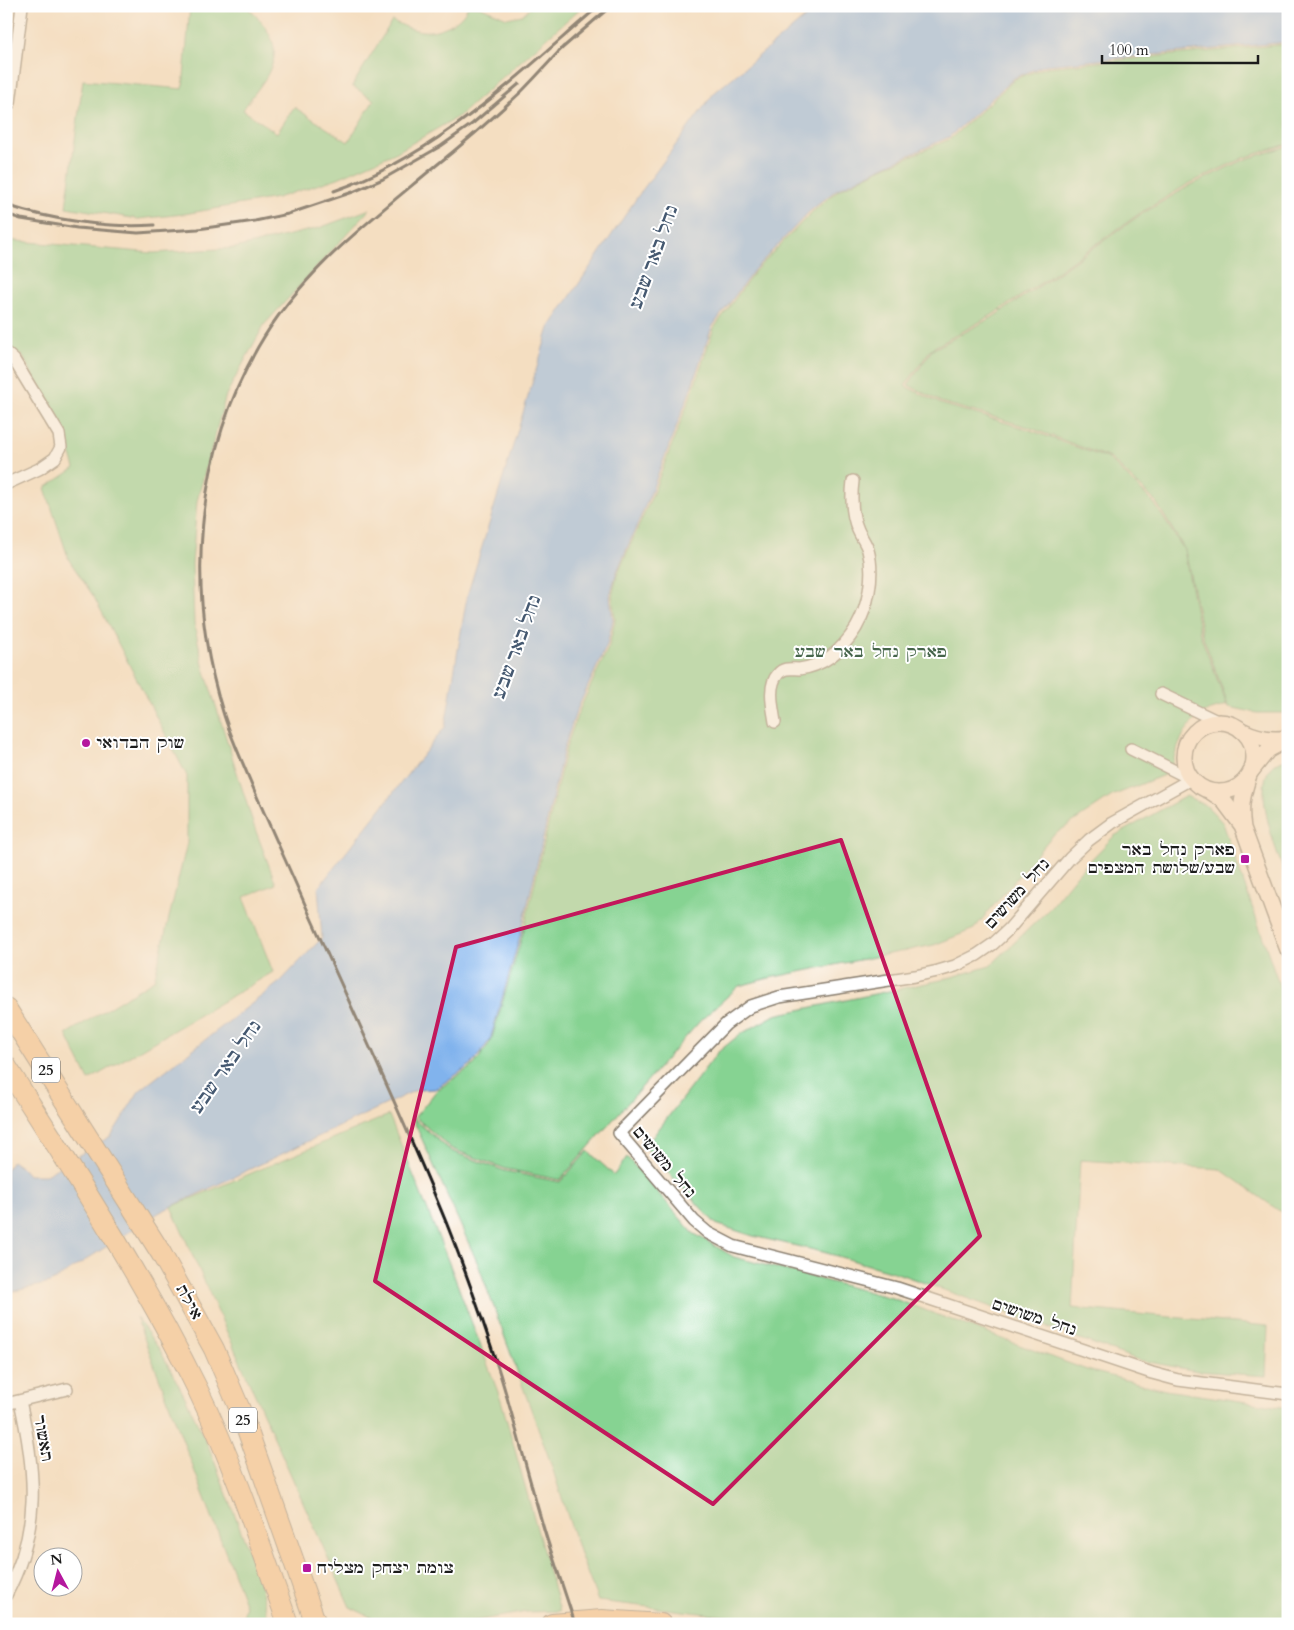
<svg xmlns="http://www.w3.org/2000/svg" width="1294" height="1630" font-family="Cardo,'Frank Ruhl Libre',serif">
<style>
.green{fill:#86d392;stroke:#517857}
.water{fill:#81b3ed;stroke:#4e6884}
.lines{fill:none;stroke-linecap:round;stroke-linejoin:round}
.street-casing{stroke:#887d6e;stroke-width:14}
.secondary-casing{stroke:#887d6e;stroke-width:18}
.highway-casing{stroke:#887d6e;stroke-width:22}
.street{stroke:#fff;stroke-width:11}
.secondary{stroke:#fce5cf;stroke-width:15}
.highway{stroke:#f7be87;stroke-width:20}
.rail{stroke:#1c1c1c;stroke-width:3}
.marked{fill:none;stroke:#c2185b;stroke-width:4;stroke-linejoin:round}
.poi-dot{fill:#b5179e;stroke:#fff;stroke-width:2}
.labels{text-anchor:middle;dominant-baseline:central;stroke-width:4;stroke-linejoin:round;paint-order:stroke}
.shield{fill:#fff;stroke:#606060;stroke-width:1}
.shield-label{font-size:15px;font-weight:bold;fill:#1c1c1c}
.park-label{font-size:16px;fill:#46654b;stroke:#fff}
.poi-label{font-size:16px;fill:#1c1c1c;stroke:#fff;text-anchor:start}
.street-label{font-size:16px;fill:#1c1c1c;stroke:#fff}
.water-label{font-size:18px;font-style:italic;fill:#445870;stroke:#fff}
</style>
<rect width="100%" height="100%" fill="#fff"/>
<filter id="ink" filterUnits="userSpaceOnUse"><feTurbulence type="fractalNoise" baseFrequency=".02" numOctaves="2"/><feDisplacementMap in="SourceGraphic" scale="10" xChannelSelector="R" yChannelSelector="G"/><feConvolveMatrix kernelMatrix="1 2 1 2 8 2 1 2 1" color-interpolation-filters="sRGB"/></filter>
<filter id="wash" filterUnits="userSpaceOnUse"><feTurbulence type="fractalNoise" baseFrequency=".0096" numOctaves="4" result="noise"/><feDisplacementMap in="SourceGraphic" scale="20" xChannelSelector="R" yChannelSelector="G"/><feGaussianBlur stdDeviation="1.12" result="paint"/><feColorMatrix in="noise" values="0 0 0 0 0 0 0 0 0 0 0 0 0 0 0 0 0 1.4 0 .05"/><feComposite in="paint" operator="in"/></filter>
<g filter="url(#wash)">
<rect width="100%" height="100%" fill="#f4dec1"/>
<g class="green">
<path d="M 190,6 L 246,6 C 263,22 282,43 271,67 C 265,83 251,96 243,110 L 277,133 L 294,107 L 348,142 L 374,100 L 352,86 L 392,21 C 402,25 412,30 422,31 C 439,33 462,22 468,6 L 479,6 L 507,18 L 522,15 L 532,6 L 583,6 L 459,116 L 397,152 L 338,178 L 277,198 L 184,214 L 138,219 L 66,207 L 83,80 L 183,89 Z"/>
<path d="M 1288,44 L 1288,144 L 1243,158 L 1188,184 L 1139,214 L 1044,281 L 992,315 L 931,349 L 905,386 L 941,404 L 1027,429 L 1109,459 L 1154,503 L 1184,550 L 1200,634 L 1227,705 C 1220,708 1211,709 1204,713 C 1183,725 1176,752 1169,773 L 1112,796 L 1052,836 L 974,929 L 934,945 L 769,978 L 739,986 L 700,1021 L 560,1180 L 506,1169 L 452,1149 L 415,1117 L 437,1090 L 474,1065 L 491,1041 L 523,933 L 566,748 L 578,713 L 609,646 L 615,620 L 612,596 L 617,575 L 652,496 L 691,395 L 714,328 L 755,271 L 811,213 L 837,191 L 878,170 L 950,139 L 1015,79 L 1046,67 Z"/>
<path d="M 1288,146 L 1288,713 L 1257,713 L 1229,707 L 1202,634 L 1185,550 L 1156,502 L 1110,458 L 1028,427 L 941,402 L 908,385 L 932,350 L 993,317 L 1045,282 L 1140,215 L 1189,186 L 1243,160 Z"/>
<path d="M 370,209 L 264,325 L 226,395 L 197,501 L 192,564 L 194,623 L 203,665 L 254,826 L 276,884 L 244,897 L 273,972 L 89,1080 L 66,1034 L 154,980 L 187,843 L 187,776 L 94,597 L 69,560 L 45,488 L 75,468 L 66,439 L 23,357 L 6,345 L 6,240 L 153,253 L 235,248 L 319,228 Z"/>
<path d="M 1288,758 L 1288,883 C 1279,857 1251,791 1271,767 C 1274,763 1283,760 1288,758 Z"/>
<path d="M 1186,796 L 1207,806 L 1223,823 L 1288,1010 L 1288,1217 L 1220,1169 L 1080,1160 L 1072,1308 L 1268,1326 L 1266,1376 L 1197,1371 L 1138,1360 L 897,1273 L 823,1252 L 753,1236 L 716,1224 L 645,1147 L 717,1053 L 739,1035 L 775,1015 L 941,980 L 990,966 L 1047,911 L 1079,872 L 1114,836 Z"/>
<path d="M 389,1115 L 453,1273 L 501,1400 L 560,1611 L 527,1612 L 457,1624 L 385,1624 L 350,1607 L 171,1207 Z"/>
<path d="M 412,1117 L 451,1151 L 505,1171 L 560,1182 L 588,1151 L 614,1175 L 627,1157 L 693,1233 L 734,1257 L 892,1298 L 1087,1370 L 1165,1390 L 1288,1408 L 1288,1624 L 793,1624 L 598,1601 L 580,1554 L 550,1461 L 478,1264 Z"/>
<path d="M 136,1317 L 160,1350 L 185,1397 L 210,1450 L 259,1578 L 269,1624 L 241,1624 L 246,1606 Z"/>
</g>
<path class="water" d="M 819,6 L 1288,6 L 1288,42 L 1045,65 L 1014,78 L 949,137 L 878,169 L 836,190 L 809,212 L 754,270 L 712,327 L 689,394 L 650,495 L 616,574 L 610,596 L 613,620 L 607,645 L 576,712 L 564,748 L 521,933 L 490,1040 L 472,1064 L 435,1089 L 416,1090 L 160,1212 L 50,1283 L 6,1293 L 6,1170 L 12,1161 L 22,1168 L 28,1175 L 46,1175 L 111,1136 L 139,1091 L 281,981 L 322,938 L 318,888 L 445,727 L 467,596 L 549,328 L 638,196 L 714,93 Z"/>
</g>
<g filter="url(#ink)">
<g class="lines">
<defs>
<g id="street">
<path d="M 10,103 L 22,6"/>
<path d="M 6,353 L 14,360 L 59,434 L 61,447 L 55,458 L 39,469 L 6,484"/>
<path d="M 1161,694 L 1219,722"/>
<path d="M 775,722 C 773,708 767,686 778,674 C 784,667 791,669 799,669 C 824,666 843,649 856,628 C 868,607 875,575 868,550 C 866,543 861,537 858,530 C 851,514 851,497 853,481"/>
<path d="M 1131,749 L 1191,779"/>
<path d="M 1191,779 L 1112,823 L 1089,840 L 1070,858 L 1009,929 L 993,944 L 977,955 L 955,966 L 938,971 L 915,976 L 779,997 L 751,1006 L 726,1024 L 619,1133 L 694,1221 L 708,1233 L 733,1246 L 897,1288 L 1152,1373 L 1178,1380 L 1288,1394"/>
<path d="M 6,1404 L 67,1389"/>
<path d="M 6,1595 C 41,1529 36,1472 20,1401"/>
</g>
<g id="secondary">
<circle cx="1219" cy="757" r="35"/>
<path d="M 1241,730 C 1255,737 1270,741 1286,738"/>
<path d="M 1252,770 L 1268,750 L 1288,739"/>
<path d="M 1248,778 C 1242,797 1240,808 1243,828 L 1288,950"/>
<path d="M 1211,792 L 1223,800 L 1241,824"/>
</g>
<g id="highway">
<path d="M 6,1008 L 161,1253 L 214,1349 L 241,1412 L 316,1624"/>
<path d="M 6,1066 C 73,1171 142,1276 197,1388 C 234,1464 260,1544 288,1624"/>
<path d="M 552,1624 L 602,1620 L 661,1624"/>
</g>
</defs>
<use href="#street" class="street-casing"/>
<use href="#secondary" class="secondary-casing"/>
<use href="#highway" class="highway-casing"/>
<use href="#street" class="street"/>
<use href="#secondary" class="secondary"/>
<use href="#highway" class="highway"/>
<g class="rail">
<path d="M 564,46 C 550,61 536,77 521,92 C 493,118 463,144 433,168 C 368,222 301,272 258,347 C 195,458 185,591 223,712 C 230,735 240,756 249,778 C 269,825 291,872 311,918 C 357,1019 404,1120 446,1222 C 466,1272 484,1323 500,1374 C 517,1429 530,1484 547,1539 C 556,1567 566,1595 575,1624"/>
<path d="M 559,51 L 611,6"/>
<path d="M 334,191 C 438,155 517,76 599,6"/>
<path d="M 6,205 C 50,220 107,228 154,225"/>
<path d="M 6,214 L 21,219 L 77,228 L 138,233 L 198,229 L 255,221 L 288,214 L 353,192 L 383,179 L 441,146 L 472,124 L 519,84"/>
</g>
</g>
</g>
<path d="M0 0H1294V1630H0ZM 841,840 L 980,1236 L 713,1504 L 375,1281 L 456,947 Z" fill="#f4dec1" fill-opacity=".55" fill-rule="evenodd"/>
<path class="marked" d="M 841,840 L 980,1236 L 713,1504 L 375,1281 L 456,947 Z"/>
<g class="poi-dot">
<circle cx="86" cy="743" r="5"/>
<rect x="1240" y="854" width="10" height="10" rx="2.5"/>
<rect x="302" y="1563" width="10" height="10" rx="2.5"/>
</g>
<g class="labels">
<g class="shield">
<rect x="32" y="1057.5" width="28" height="25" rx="4"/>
<rect x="229" y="1407.5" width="28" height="25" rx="4"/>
</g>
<g class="shield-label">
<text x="46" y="1070">25</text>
<text x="243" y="1420">25</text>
</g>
<g class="park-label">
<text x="871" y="652">פארק נחל באר שבע</text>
</g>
<g class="poi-label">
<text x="96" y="743">שוק הבדואי</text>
<text x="1235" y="850" text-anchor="end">פארק נחל באר<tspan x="1235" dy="18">שבע/שלושת המצפים</tspan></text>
<text x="317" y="1568">צומת יצחק מצליח</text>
</g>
<g class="street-label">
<text transform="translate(1017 894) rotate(-48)">נחל משושים</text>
<text transform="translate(664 1162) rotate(50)">נחל משושים</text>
<text transform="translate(189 1302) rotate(61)">אילת</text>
<text transform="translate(1034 1317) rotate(18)">נחל משושים</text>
<text transform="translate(43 1438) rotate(80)">תאשור</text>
</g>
<g class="water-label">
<text transform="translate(654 257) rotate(-70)">נחל באר שבע</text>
<text transform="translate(517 647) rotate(-70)">נחל באר שבע</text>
<text transform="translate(226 1067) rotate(-55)">נחל באר שבע</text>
</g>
</g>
<rect width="1294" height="1630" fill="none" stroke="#fff" stroke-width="25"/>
<g transform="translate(58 1572) rotate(353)"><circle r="24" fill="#ffffff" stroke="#a4a4a4"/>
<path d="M0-4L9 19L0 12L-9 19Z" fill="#b5179e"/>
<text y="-8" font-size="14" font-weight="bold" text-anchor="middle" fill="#1c1c1c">N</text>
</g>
<path d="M1102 55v8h156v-8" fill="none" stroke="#1c1c1c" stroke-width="2.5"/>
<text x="1109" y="55" font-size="15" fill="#1c1c1c" stroke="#ffffff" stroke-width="4" paint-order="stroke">100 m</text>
</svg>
